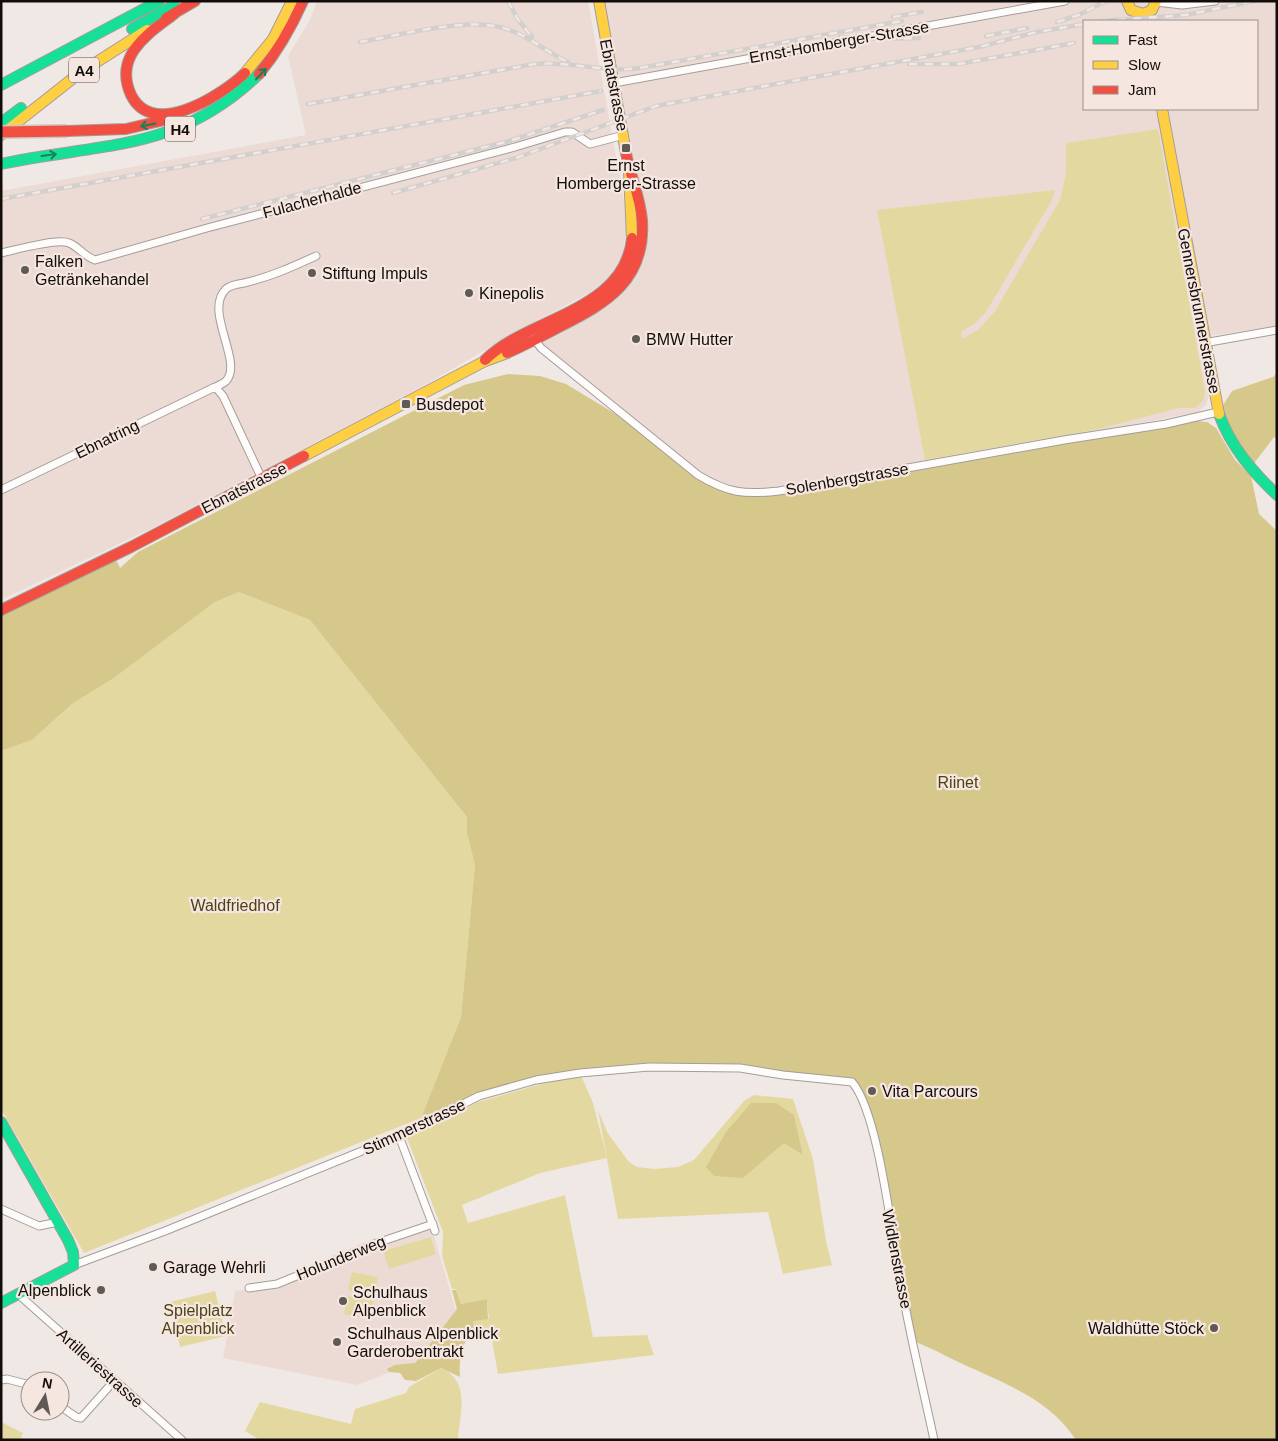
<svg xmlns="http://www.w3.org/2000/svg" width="1278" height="1441" font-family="Helvetica,sans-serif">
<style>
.built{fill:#ecdbd4;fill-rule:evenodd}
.green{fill:#e4d8a1;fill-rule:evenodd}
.forest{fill:#d5c88a}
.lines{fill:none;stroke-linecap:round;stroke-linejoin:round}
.street-casing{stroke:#a39d9a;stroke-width:9}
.fast-casing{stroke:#a39d9a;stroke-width:12}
.slow-casing{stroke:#a39d9a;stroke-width:12}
.jam-casing{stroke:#a39d9a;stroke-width:12}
.street{stroke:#fdfcfb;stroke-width:7}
.fast{stroke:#16e098;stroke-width:10}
.slow{stroke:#ffcf43;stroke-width:10}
.jam{stroke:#f24e42;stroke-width:10}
.rail-casing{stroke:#d2d0cf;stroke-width:4.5}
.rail{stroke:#f5e6df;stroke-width:2.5;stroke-dasharray:8;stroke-linecap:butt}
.jam-bridge-casing{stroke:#cac7c5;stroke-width:14;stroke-linecap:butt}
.jam-bridge{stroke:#f24e42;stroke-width:11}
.oneway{stroke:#148159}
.poi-dot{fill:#605a57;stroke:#f5e6df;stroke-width:2}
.labels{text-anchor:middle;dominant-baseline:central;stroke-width:4.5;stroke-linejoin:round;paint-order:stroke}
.shield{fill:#f5e6df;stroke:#564e4b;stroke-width:1}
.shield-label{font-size:15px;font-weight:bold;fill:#120d0b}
.street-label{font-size:16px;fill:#120d0b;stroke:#f5e6df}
.poi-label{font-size:16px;fill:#120d0b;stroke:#f5e6df;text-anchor:start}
.park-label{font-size:16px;fill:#4a4316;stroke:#f5e6df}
</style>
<rect width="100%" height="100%" fill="#f0e8e4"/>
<g class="built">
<path d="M 317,1 L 588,1 L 624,201 L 626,233 L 622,257 L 609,277 L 589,293 L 516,332 L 416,390 L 152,528 L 1,600 L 1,191 L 306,135 L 288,56 L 310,20 Z"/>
<path d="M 599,1 L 1277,1 L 1277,326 L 1202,337 L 1211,391 L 1206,405 L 1198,412 L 916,466 L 754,494 L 716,486 L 534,340 L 609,292 L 624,278 L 636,247 ZM 1084,21 L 1257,21 L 1257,109 L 1084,109 Z"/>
<path d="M 432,1229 L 456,1311 L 414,1363 L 357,1385 L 223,1358 L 235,1291 L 277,1286 L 380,1245 Z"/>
</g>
<g class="green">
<path d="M 1158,129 L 1205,392 L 1203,401 L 1195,408 L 1178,408 L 1099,429 L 925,460 L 877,210 L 1055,190 L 1052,200 L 986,312 L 974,324 L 961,332 L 962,339 L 978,330 L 995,311 L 1060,200 L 1066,173 L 1066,143 Z"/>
<path d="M 239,592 L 310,620 L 467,817 L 467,834 L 475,865 L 461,1017 L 421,1118 L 84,1253 L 1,1109 L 1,751 L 32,740 L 72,704 L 114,678 L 215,602 Z"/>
<path d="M 580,1073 L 593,1103 L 607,1158 L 540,1173 L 462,1205 L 468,1223 L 565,1195 L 593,1337 L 647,1335 L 654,1355 L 498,1374 L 490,1329 L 475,1330 L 472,1321 L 489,1318 L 487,1299 L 461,1304 L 456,1289 L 452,1289 L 442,1256 L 443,1232 L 407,1138 L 478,1102 Z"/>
<path d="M 754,1095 L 793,1099 L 813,1159 L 826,1241 L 832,1265 L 783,1274 L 768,1212 L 618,1219 L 598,1110 L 607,1132 L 629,1162 L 637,1167 L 654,1169 L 678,1167 L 694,1160 L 744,1101 ZM 794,1115 L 803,1155 L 784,1142 Z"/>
<path d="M 431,1237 L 436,1254 L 389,1269 L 383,1251 Z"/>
<path d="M 352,1272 L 378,1277 L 375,1295 L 348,1290 Z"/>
<path d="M 215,1291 L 226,1336 L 180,1347 L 170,1302 Z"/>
<path d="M 347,1296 L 374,1301 L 370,1319 L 344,1314 Z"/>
<path d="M 441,1368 C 471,1382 460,1411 458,1440 L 260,1440 L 245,1431 L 260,1402 L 351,1424 L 355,1409 L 406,1393 L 409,1387 Z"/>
<path d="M 1,1422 L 23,1433 L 20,1440 L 1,1440 Z"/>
</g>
<g class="forest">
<path d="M 1277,373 L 1277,439 L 1274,437 L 1252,466 C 1238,448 1227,429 1222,407 L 1232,391 L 1273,377 Z"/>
<path d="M 508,374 L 540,376 L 566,384 L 647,433 L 698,475 L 746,494 L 1196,417 L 1198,421 L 1207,422 L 1216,428 L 1235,460 L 1251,476 L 1259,514 L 1277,531 L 1277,1440 L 1076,1440 C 1051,1402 1015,1388 976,1370 C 954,1361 935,1349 913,1341 L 877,1148 L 855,1085 L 740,1068 L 649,1067 L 580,1073 L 479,1096 L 421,1118 L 461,1017 L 475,865 L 467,834 L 467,817 L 310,620 L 239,592 L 215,602 L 114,678 L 72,704 L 32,740 L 1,751 L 1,616 L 116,560 L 120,568 L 138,552 L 464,385 Z"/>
<path d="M 751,1103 L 776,1103 L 794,1115 L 803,1155 L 784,1143 L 743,1178 L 714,1176 L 706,1167 L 726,1132 Z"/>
<path d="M 452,1290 L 456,1290 L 461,1304 L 487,1299 L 488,1319 L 473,1321 L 474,1329 C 461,1345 459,1357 460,1377 L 441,1368 L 416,1381 L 405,1380 L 400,1373 L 389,1372 L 387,1369 L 395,1365 L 415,1363 L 457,1309 Z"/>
</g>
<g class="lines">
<defs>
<g id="street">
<path d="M 1156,2 L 1182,5 L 1215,1"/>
<path d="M 614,83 L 1065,1"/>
<path d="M 1,253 C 15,250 57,238 69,243 C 79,247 84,256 95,260 L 207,228 L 515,147 L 565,132 L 572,132 L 590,144 L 624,135"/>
<path d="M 533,337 L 541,348 L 698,475 C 728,493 744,495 779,491 L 1064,440 L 1166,424 L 1218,412"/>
<path d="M 1204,343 L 1277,330"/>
<path d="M 213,388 C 217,386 223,384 226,381 C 244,362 203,311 226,289 C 230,285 238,284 244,283 C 270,277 292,267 316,256"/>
<path d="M 1,490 L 213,388 L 217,389 L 223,396 L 262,479"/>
<path d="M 399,1136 L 435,1231"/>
<path d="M 1,1209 L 39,1226 L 58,1222"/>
<path d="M 74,1265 L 165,1231 L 399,1136 L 479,1096 L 536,1080 L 580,1073 L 649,1067 L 740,1068 L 783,1075 L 852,1082 C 879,1113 892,1239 901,1284 C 910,1336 923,1388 934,1440"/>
<path d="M 249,1288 L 277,1284 L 377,1243 L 433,1224"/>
<path d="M 19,1295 L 182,1440"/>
<path d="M 1,1380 L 7,1379 L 30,1385"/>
<path d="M 60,1406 L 76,1417 L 81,1418 L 114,1381"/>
</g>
<g id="fast">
<path d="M 132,29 L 174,5"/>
<path d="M 1,85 L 159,1"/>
<path d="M 1,123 L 21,108"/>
<path d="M 1,164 C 103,142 177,153 259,74"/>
<path d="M 1219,414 C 1231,447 1252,471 1277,495"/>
<path d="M 1,1122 L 68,1240 L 73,1252 L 74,1265 L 1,1303"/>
</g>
<g id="slow">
<path d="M 599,1 L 626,153"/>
<path d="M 1127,1 L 1131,10 L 1143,14 L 1152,10 L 1156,1"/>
<path d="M 245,73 L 273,39 L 292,1"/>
<path d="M 1162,109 L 1219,414"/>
<path d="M 1,135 L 81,72 L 147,30"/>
<path d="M 629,171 L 632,238"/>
<path d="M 304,456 L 485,361 L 507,353"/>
</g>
<g id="jam">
<path d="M 174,14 C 160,25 144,35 134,50 C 126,62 124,76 129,90 C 148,143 221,96 245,73"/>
<path d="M 166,18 L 195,1"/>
<path d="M 259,74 C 278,51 291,28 303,1"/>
<path d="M 67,131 L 126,129 L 173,118"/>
<path d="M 507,353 C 525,345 542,336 559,327 C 607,303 646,280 642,220 C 640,196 630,175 626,153"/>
<path d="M 485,360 C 528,317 625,312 632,238"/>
<path d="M 1,610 L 131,547 L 304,456"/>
</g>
</defs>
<use href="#street" class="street-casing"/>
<use href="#fast" class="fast-casing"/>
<use href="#slow" class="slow-casing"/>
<use href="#jam" class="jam-casing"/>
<use href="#street" class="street"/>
<use href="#fast" class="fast"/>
<use href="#slow" class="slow"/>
<use href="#jam" class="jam"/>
<defs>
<g id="rail">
<path d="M 508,1 L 517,18 L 532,37"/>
<path d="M 893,17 L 922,12"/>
<path d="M 1101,21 L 1186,15 L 1254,1"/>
<path d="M 1057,22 L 1079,15 L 1106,1"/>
<path d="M 986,36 L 1027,28"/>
<path d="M 840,37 L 879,39 L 919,38"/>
<path d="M 360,42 C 401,35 469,16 507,29 C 529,36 546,52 568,62"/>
<path d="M 909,64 L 959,64 L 1074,43"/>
<path d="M 308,104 L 535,64 C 570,61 604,73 640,68 L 902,21"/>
<path d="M 393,193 L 516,158 L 656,106 L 979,47 L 1037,32 L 1084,24"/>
<path d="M 1,199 L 601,91"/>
<path d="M 202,219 L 509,141 L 603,110"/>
</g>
</defs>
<use href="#rail" class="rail-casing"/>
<use href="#rail" class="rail"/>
<defs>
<path id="jam-bridge" d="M 1,132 L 67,131"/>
</defs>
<use href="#jam-bridge" class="jam-bridge-casing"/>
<use href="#jam-bridge" class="jam-bridge"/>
</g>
<defs><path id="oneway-shaft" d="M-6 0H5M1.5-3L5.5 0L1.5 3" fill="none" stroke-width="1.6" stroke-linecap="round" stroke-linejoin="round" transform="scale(1.25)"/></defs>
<g class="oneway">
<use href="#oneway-shaft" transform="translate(261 74) rotate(-47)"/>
<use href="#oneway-shaft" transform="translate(148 125) rotate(169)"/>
<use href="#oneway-shaft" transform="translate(49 155) rotate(-8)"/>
</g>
<g class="poi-dot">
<rect x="621" y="143" width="10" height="10" rx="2.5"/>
<circle cx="25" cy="270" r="5"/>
<circle cx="312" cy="273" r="5"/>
<circle cx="469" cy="293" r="5"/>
<circle cx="636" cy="339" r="5"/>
<rect x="401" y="399" width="10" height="10" rx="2.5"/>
<circle cx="872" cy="1091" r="5"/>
<circle cx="153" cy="1267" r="5"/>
<circle cx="101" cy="1290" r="5"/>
<circle cx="343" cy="1301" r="5"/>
<circle cx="1214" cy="1328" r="5"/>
<circle cx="337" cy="1342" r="5"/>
</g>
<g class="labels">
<g class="shield">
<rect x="69" y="57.5" width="30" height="25" rx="4"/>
<rect x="165" y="116.5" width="30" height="25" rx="4"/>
</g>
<g class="shield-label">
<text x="84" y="70">A4</text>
<text x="180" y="129">H4</text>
</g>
<g class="street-label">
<text transform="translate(839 42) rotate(-10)">Ernst-Homberger-Strasse</text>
<text transform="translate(614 85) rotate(79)">Ebnatstrasse</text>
<text transform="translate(312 200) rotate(-15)">Fulacherhalde</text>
<text transform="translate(1199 311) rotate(79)">Gennersbrunnerstrasse</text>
<text transform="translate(107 439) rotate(-26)">Ebnatring</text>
<text transform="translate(847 479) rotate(-10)">Solenbergstrasse</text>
<text transform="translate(244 488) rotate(-27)">Ebnatstrasse</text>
<text transform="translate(414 1127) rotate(-25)">Stimmerstrasse</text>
<text transform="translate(341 1258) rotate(-22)">Holunderweg</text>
<text transform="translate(897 1259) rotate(79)">Widlenstrasse</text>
<text transform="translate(100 1368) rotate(42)">Artilleriestrasse</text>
</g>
<g class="poi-label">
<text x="626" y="165" text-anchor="middle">Ernst<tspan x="626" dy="18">Homberger-Strasse</tspan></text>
<text x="35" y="261">Falken<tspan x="35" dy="18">Getränkehandel</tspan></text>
<text x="322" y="273">Stiftung Impuls</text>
<text x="479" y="293">Kinepolis</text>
<text x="646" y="339">BMW Hutter</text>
<text x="416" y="404">Busdepot</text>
<text x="882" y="1091">Vita Parcours</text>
<text x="163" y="1267">Garage Wehrli</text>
<text x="91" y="1290" text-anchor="end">Alpenblick</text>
<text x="353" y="1292">Schulhaus<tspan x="353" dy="18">Alpenblick</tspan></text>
<text x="1204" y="1328" text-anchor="end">Waldhütte Stöck</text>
<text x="347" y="1333">Schulhaus Alpenblick<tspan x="347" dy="18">Garderobentrakt</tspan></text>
</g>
<g class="park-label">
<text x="958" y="782">Riinet</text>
<text x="235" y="905">Waldfriedhof</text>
<text x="198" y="1310">Spielplatz<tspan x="198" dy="18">Alpenblick</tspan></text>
</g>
</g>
<rect width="1278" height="1441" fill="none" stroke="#120d0b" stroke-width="5"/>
<rect x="1083" y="20" width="175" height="90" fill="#f5e6df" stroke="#9a8f8a"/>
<rect x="1093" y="36" width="25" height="8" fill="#16e098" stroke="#9a8f8a"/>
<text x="1128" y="45" font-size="15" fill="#120d0b">Fast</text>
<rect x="1093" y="61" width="25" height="8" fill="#ffcf43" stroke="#9a8f8a"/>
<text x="1128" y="70" font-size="15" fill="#120d0b">Slow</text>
<rect x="1093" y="86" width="25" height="8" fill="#f24e42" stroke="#9a8f8a"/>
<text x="1128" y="95" font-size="15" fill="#120d0b">Jam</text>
<g transform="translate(45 1396) rotate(10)"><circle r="24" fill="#f5e6df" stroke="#9a8f8a"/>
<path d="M0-4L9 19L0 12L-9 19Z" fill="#605a57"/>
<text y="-8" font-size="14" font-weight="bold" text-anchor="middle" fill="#120d0b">N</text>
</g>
</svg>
